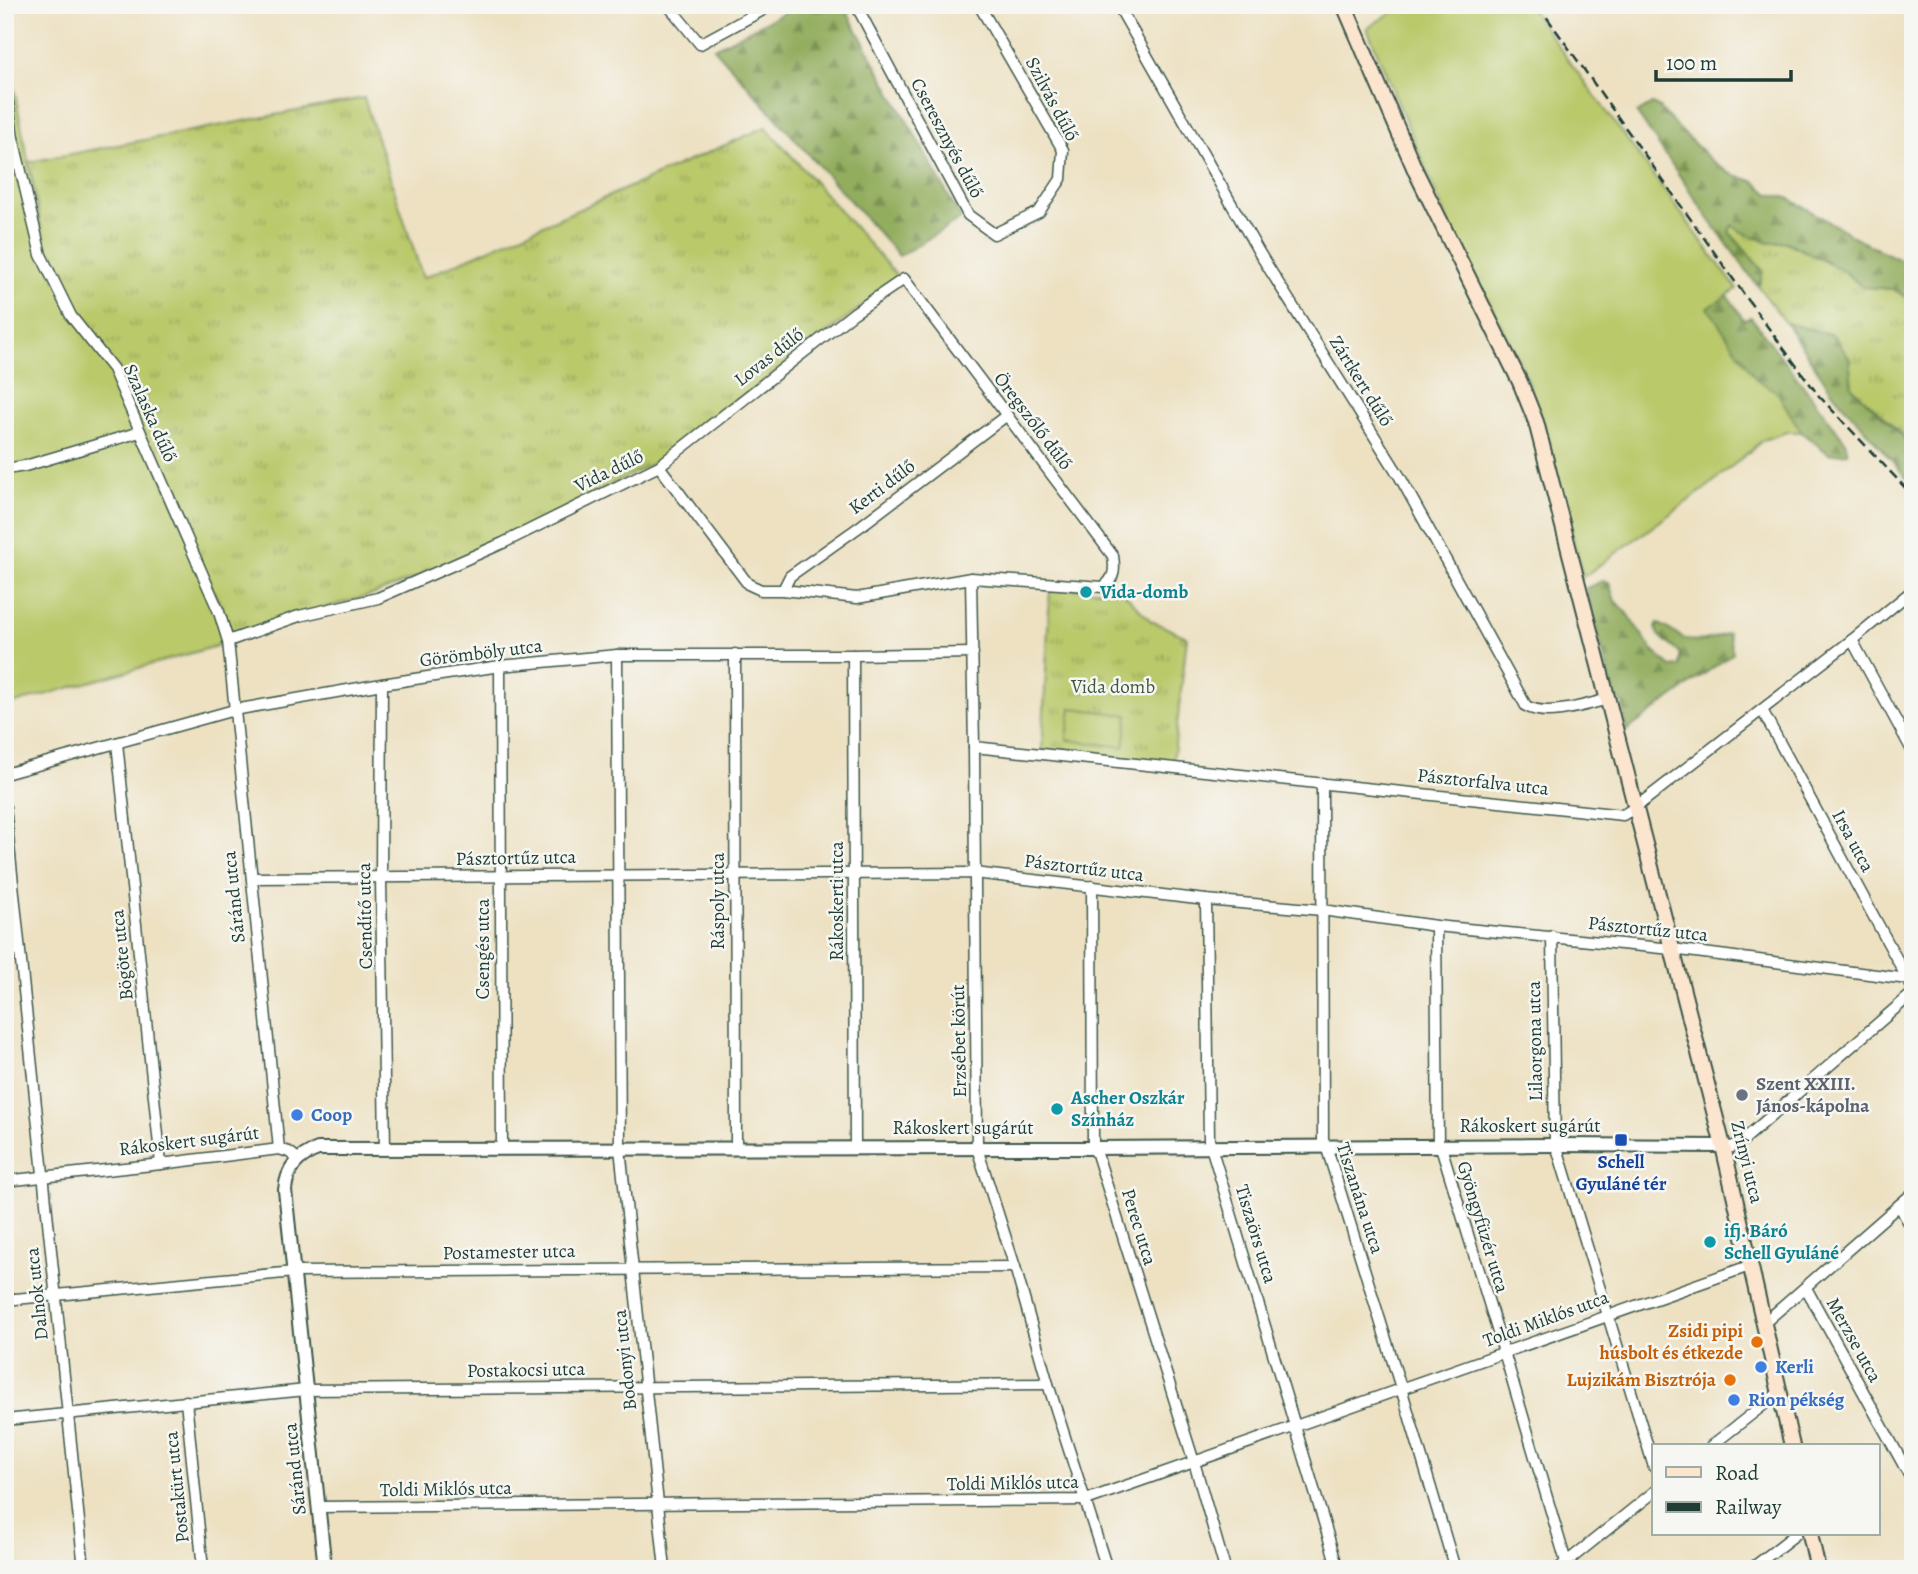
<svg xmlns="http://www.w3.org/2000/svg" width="1918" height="1574" font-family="Alegreya,serif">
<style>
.grass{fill:url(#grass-tufts);stroke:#6c8350;stroke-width:2}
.forest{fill:url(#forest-firs);stroke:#59754a;stroke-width:2}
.garden{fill:#bac96b;stroke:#6c8350;stroke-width:2}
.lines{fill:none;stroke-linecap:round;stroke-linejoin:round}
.minor-casing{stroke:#3e5649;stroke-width:13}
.tertiary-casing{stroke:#3e5649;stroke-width:16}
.secondary-casing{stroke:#3e5649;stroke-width:18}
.minor{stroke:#fff;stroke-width:10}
.tertiary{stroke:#fff;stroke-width:12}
.secondary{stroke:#fce5cf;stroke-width:14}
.rail{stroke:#1f3d34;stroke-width:2.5;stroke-dasharray:10 5;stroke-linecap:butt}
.culture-dot{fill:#0f9aa8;stroke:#f6f6f2;stroke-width:2.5}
.worship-dot{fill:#6b7280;stroke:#f6f6f2;stroke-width:2.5}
.shop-dot{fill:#3f7fe0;stroke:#f6f6f2;stroke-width:2.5}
.transit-dot{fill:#1a4fb4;stroke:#f6f6f2;stroke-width:2.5}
.food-dot{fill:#e8710a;stroke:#f6f6f2;stroke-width:2.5}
.labels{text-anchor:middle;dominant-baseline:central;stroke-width:5;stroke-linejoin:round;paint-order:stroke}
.street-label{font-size:19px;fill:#1f3d34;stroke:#f6f6f2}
.culture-label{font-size:19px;font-weight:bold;fill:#0d838f;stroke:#f6f6f2;text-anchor:start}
.park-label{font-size:19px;fill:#3e593f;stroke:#f6f6f2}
.worship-label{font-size:19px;font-weight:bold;fill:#5b616d;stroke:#f6f6f2;text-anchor:start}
.shop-label{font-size:19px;font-weight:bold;fill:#366cbe;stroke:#f6f6f2;text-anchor:start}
.transit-label{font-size:19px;font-weight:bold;fill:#164399;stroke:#f6f6f2}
.food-label{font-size:19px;font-weight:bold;fill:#c56008;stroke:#f6f6f2;text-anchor:end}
</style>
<defs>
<pattern id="grass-tufts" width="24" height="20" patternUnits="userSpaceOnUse" patternTransform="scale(1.75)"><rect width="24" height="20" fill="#bac96b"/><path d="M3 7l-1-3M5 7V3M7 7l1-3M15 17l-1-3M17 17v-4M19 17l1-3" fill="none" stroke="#97a459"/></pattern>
<pattern id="forest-firs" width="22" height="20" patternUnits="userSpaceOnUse" patternTransform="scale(1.75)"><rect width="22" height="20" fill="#93ad5f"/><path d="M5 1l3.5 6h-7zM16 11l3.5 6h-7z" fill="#778e4f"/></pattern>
</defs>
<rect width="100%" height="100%" fill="#f6f6f2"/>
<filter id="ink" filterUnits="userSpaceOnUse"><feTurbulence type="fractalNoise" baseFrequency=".0143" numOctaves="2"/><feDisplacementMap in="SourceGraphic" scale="14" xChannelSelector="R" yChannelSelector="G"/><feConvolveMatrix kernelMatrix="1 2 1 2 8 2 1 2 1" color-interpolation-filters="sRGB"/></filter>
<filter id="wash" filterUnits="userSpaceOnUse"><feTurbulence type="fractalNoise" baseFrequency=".00686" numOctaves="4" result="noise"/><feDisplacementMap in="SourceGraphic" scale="28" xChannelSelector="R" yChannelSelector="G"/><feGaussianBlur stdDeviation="1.57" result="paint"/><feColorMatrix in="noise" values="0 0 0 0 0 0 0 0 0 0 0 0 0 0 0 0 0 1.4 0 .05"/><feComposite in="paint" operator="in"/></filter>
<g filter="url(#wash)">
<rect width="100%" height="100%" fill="#ede1c2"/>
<g class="grass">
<path d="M 364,98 L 423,278 L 766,127 L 899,278 L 663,458 L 518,533 L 503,543 L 375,594 L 232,634 L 103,347 L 72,302 L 46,253 L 29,162 Z"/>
<path d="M 1732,225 L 1769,243 L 1787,242 L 1842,270 L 1863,287 L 1894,289 L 1913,302 L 1913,449 L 1902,435 L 1852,387 L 1849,358 L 1833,336 L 1786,323 L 1754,281 L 1758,284 L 1763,271 L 1729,232 Z"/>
<path d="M 1050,588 L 1122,591 L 1151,621 L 1187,637 L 1173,763 L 1042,750 Z"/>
</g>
<g class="forest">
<path d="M 799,5 L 843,5 L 961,219 L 899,256 L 714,48 Z"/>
<path d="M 1652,104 L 1660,108 L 1673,123 L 1711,160 L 1729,173 L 1755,182 L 1769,194 L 1788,198 L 1871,246 L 1905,262 L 1912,274 L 1913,302 L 1894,289 L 1863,287 L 1842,270 L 1787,242 L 1769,243 L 1740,231 L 1732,225 L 1729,232 L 1763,271 L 1759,284 L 1754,281 L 1709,219 L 1637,113 Z"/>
<path d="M 1727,294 L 1744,320 L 1751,317 L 1845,441 L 1848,453 L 1829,454 L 1801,432 L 1777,393 L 1756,379 L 1707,308 Z"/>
<path d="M 1786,323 L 1833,335 L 1849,358 L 1852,387 L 1902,435 L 1913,449 L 1913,485 L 1833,393 Z"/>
<path d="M 1603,581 L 1609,583 L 1615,601 L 1625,611 L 1654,652 L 1671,667 L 1680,666 L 1680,653 L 1658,635 L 1656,628 L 1658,624 C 1666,626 1670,631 1678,635 C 1694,646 1712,639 1728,633 L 1733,653 L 1626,731 L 1623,704 L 1614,695 L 1586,588 Z"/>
</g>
<g class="garden">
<path d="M 1404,5 L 1528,5 L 1737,289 L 1708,308 L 1756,379 L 1777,392 L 1801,432 L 1787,432 L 1763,440 L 1706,488 L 1583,577 L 1543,420 L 1519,360 L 1446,218 L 1367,28 Z"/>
<path d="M 5,42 L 46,253 L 72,302 L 103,347 L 218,601 L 234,641 L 5,706 Z"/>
<path d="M 1071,708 L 1128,715 L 1124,747 L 1067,740 Z"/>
</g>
</g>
<g filter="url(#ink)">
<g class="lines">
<defs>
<g id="minor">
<path d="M 668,5 L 700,44 L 772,5"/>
<path d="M 856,5 L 968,215 L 994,234 L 1039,212 L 1061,179 L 1063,150 L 979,5"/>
<path d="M 1118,5 L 1260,254 L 1400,477 L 1526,706 C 1547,718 1585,705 1608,699"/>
<path d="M 5,83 L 13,138 L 41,255 L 71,316 L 113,369 L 219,612 L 228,641 L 279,1149"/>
<path d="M 5,469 L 25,466 L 140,432"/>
<path d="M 971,578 L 974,747 L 977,1148 L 1015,1267 L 1048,1384 L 1107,1569"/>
<path d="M 783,590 L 790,576 L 862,525 L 1007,415"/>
<path d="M 1852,640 L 1913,752"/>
<path d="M 228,641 L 299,616 L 378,598 L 503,543 L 659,466 L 854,313 L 904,279 L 1113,556 C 1115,569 1115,579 1103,587 L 971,578 L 857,598 L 783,590 L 761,590 L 748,584 L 659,466"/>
<path d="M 735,654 L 736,1148"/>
<path d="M 617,655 L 620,1148 L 665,1569"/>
<path d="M 853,655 L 855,1147"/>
<path d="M 500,666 L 502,1148"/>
<path d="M 382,684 L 381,878 L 385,1149"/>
<path d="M 1762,710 L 1913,989"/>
<path d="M 117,743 L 161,1164"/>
<path d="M 974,747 L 1623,815 L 1636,807 L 1852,640 L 1913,590"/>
<path d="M 5,774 L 234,710 L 382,684 L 500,666 L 617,655 L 853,655 L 973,653"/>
<path d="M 1322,783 L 1323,1141 L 1328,1152 L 1401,1388 L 1455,1569"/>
<path d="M 5,807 L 84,1569"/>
<path d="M 252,878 L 974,873 L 1206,900 L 1322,910 L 1436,926 L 1672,949 L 1908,979"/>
<path d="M 1092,886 L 1093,1148 L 1097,1154 L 1194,1462 L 1225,1569"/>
<path d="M 1206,900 L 1209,1140 L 1338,1569"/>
<path d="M 1436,926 L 1438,1146 L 1442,1150 L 1504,1352 L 1566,1562 L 1571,1569"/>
<path d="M 1552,936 L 1555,1145 L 1558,1151 L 1654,1467"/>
<path d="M 1723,1146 L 1732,1147 L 1740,1143 L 1913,993"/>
<path d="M 5,1181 L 161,1164 L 279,1149 L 289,1152 L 298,1159"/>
<path d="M 1899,1205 L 1913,1230"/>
<path d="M 1806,1288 L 1913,1482"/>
<path d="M 5,1300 L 294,1272 L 1015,1267"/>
<path d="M 1764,1323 L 1913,1193"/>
<path d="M 186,1401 L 203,1569"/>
<path d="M 5,1420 L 306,1390 L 1048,1384"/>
<path d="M 1711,1446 L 1780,1392"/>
<path d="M 319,1507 L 1086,1500 L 1752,1265"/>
<path d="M 1558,1569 L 1654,1492"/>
<path d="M 1751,1569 L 1796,1534"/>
</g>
<path id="tertiary" d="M 325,1569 L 285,1190 C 287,1168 298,1156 318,1149 L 1093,1148 L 1555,1145 L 1723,1146"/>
<g id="secondary">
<path d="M 1344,5 L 1416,172 L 1520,382 L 1536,422 L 1723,1146 L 1792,1446"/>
<path d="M 1810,1534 L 1818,1569"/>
</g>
</defs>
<use href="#minor" class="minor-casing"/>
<use href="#tertiary" class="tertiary-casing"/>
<use href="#secondary" class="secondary-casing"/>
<use href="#minor" class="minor"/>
<use href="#tertiary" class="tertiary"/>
<use href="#secondary" class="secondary"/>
<path class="rail" d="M 1538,5 L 1761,318 L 1819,396 L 1913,496"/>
</g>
</g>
<g class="culture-dot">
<circle cx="1086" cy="592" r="7"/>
<circle cx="1057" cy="1109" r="7"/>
<circle cx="1710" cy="1242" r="7"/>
</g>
<circle class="worship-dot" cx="1742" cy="1095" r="7"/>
<g class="shop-dot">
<circle cx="297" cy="1115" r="7"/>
<circle cx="1761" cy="1367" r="7"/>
<circle cx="1734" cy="1400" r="7"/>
</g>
<rect class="transit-dot" x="1614" y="1133" width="14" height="14" rx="3.5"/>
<g class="food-dot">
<circle cx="1757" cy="1342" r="7"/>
<circle cx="1730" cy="1380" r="7"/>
</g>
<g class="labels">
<g class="street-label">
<text transform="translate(1052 99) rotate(62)">Szilvás dűlő</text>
<text transform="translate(947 138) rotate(62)">Cseresznyés dűlő</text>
<text transform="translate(769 357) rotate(-38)">Lovas dűlő</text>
<text transform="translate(1361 381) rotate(58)">Zártkert dűlő</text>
<text transform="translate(150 413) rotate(66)">Szalaska dűlő</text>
<text transform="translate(1033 421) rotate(53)">Öregszőlő dűlő</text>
<text transform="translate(609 471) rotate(-26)">Vida dűlő</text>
<text transform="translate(882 487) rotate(-37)">Kerti dűlő</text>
<text transform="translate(481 653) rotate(-7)">Görömböly utca</text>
<text transform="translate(1483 782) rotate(6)">Pásztorfalva utca</text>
<text transform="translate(1853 841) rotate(62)">Irsa utca</text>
<text transform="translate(516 858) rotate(-1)">Pásztortűz utca</text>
<text transform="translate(1084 868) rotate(7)">Pásztortűz utca</text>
<text transform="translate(234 897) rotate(-96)">Sáránd utca</text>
<text transform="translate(718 901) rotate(-90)">Ráspoly utca</text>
<text transform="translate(837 901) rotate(-90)">Rákoskerti utca</text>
<text transform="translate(365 916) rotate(-91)">Csendítő utca</text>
<text transform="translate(1648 929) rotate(6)">Pásztortűz utca</text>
<text transform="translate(483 949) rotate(-90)">Csengés utca</text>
<text transform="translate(122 955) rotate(-96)">Bögöte utca</text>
<text transform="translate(959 1041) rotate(-91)">Erzsébet körút</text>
<text transform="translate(1535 1041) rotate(-91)">Lilaorgona utca</text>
<text x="1530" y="1126">Rákoskert sugárút</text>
<text x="963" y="1128">Rákoskert sugárút</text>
<text transform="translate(189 1141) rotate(-7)">Rákoskert sugárút</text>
<text transform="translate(1747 1162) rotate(76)">Zrínyi utca</text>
<text transform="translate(1360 1198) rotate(72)">Tiszanána utca</text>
<text transform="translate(1139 1227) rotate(73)">Perec utca</text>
<text transform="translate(1483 1227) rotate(73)">Gyöngyfüzér utca</text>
<text transform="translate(1256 1234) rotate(73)">Tiszaörs utca</text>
<text transform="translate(509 1252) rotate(-1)">Postamester utca</text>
<text transform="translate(37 1294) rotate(-96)">Dalnok utca</text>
<text transform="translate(1546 1319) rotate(-20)">Toldi Miklós utca</text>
<text transform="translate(1854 1340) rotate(61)">Merzse utca</text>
<text transform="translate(625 1360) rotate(-96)">Bodonyi utca</text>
<text transform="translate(526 1370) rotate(-1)">Postakocsi utca</text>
<text transform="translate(295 1469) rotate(-96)">Sáránd utca</text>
<text transform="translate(1013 1483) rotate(-1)">Toldi Miklós utca</text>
<text transform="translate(177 1487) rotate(-96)">Postakürt utca</text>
<text transform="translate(446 1489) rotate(-1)">Toldi Miklós utca</text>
</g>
<g class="culture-label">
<text x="1100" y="592">Vida-domb</text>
<text x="1071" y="1098">Ascher Oszkár<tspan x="1071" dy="22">Színház</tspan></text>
<text x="1724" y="1231">ifj. Báró<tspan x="1724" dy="22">Schell Gyuláné</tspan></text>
</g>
<g class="park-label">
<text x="1113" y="687">Vida domb</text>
</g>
<g class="worship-label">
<text x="1756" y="1084">Szent XXIII.<tspan x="1756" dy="22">János-kápolna</tspan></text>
</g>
<g class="shop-label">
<text x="311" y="1115">Coop</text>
<text x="1775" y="1367">Kerli</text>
<text x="1748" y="1400">Rion pékség</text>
</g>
<g class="transit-label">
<text x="1621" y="1162">Schell<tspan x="1621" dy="22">Gyuláné tér</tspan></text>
</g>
<g class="food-label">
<text x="1743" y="1331">Zsidi pipi<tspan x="1743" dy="22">húsbolt és étkezde</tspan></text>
<text x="1716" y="1380">Lujzikám Bisztrója</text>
</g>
</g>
<rect width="1918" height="1574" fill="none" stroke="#f6f6f2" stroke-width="28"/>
<rect x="1652" y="1444" width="228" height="91" fill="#f6f6f2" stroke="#a0aca6" stroke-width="2"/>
<rect x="1666" y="1467" width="35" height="10" fill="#fce5cf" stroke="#a0aca6" stroke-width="2"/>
<text x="1715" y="1480" font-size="21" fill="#1f3d34">Road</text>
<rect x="1666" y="1502" width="35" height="10" fill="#1f3d34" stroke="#a0aca6" stroke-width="2"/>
<text x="1715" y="1514" font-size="21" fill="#1f3d34">Railway</text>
<path d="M1656 70v10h135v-10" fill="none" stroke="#1f3d34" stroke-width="3.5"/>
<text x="1666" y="70" font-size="21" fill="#1f3d34" stroke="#f6f6f2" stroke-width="5" paint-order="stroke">100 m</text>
</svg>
